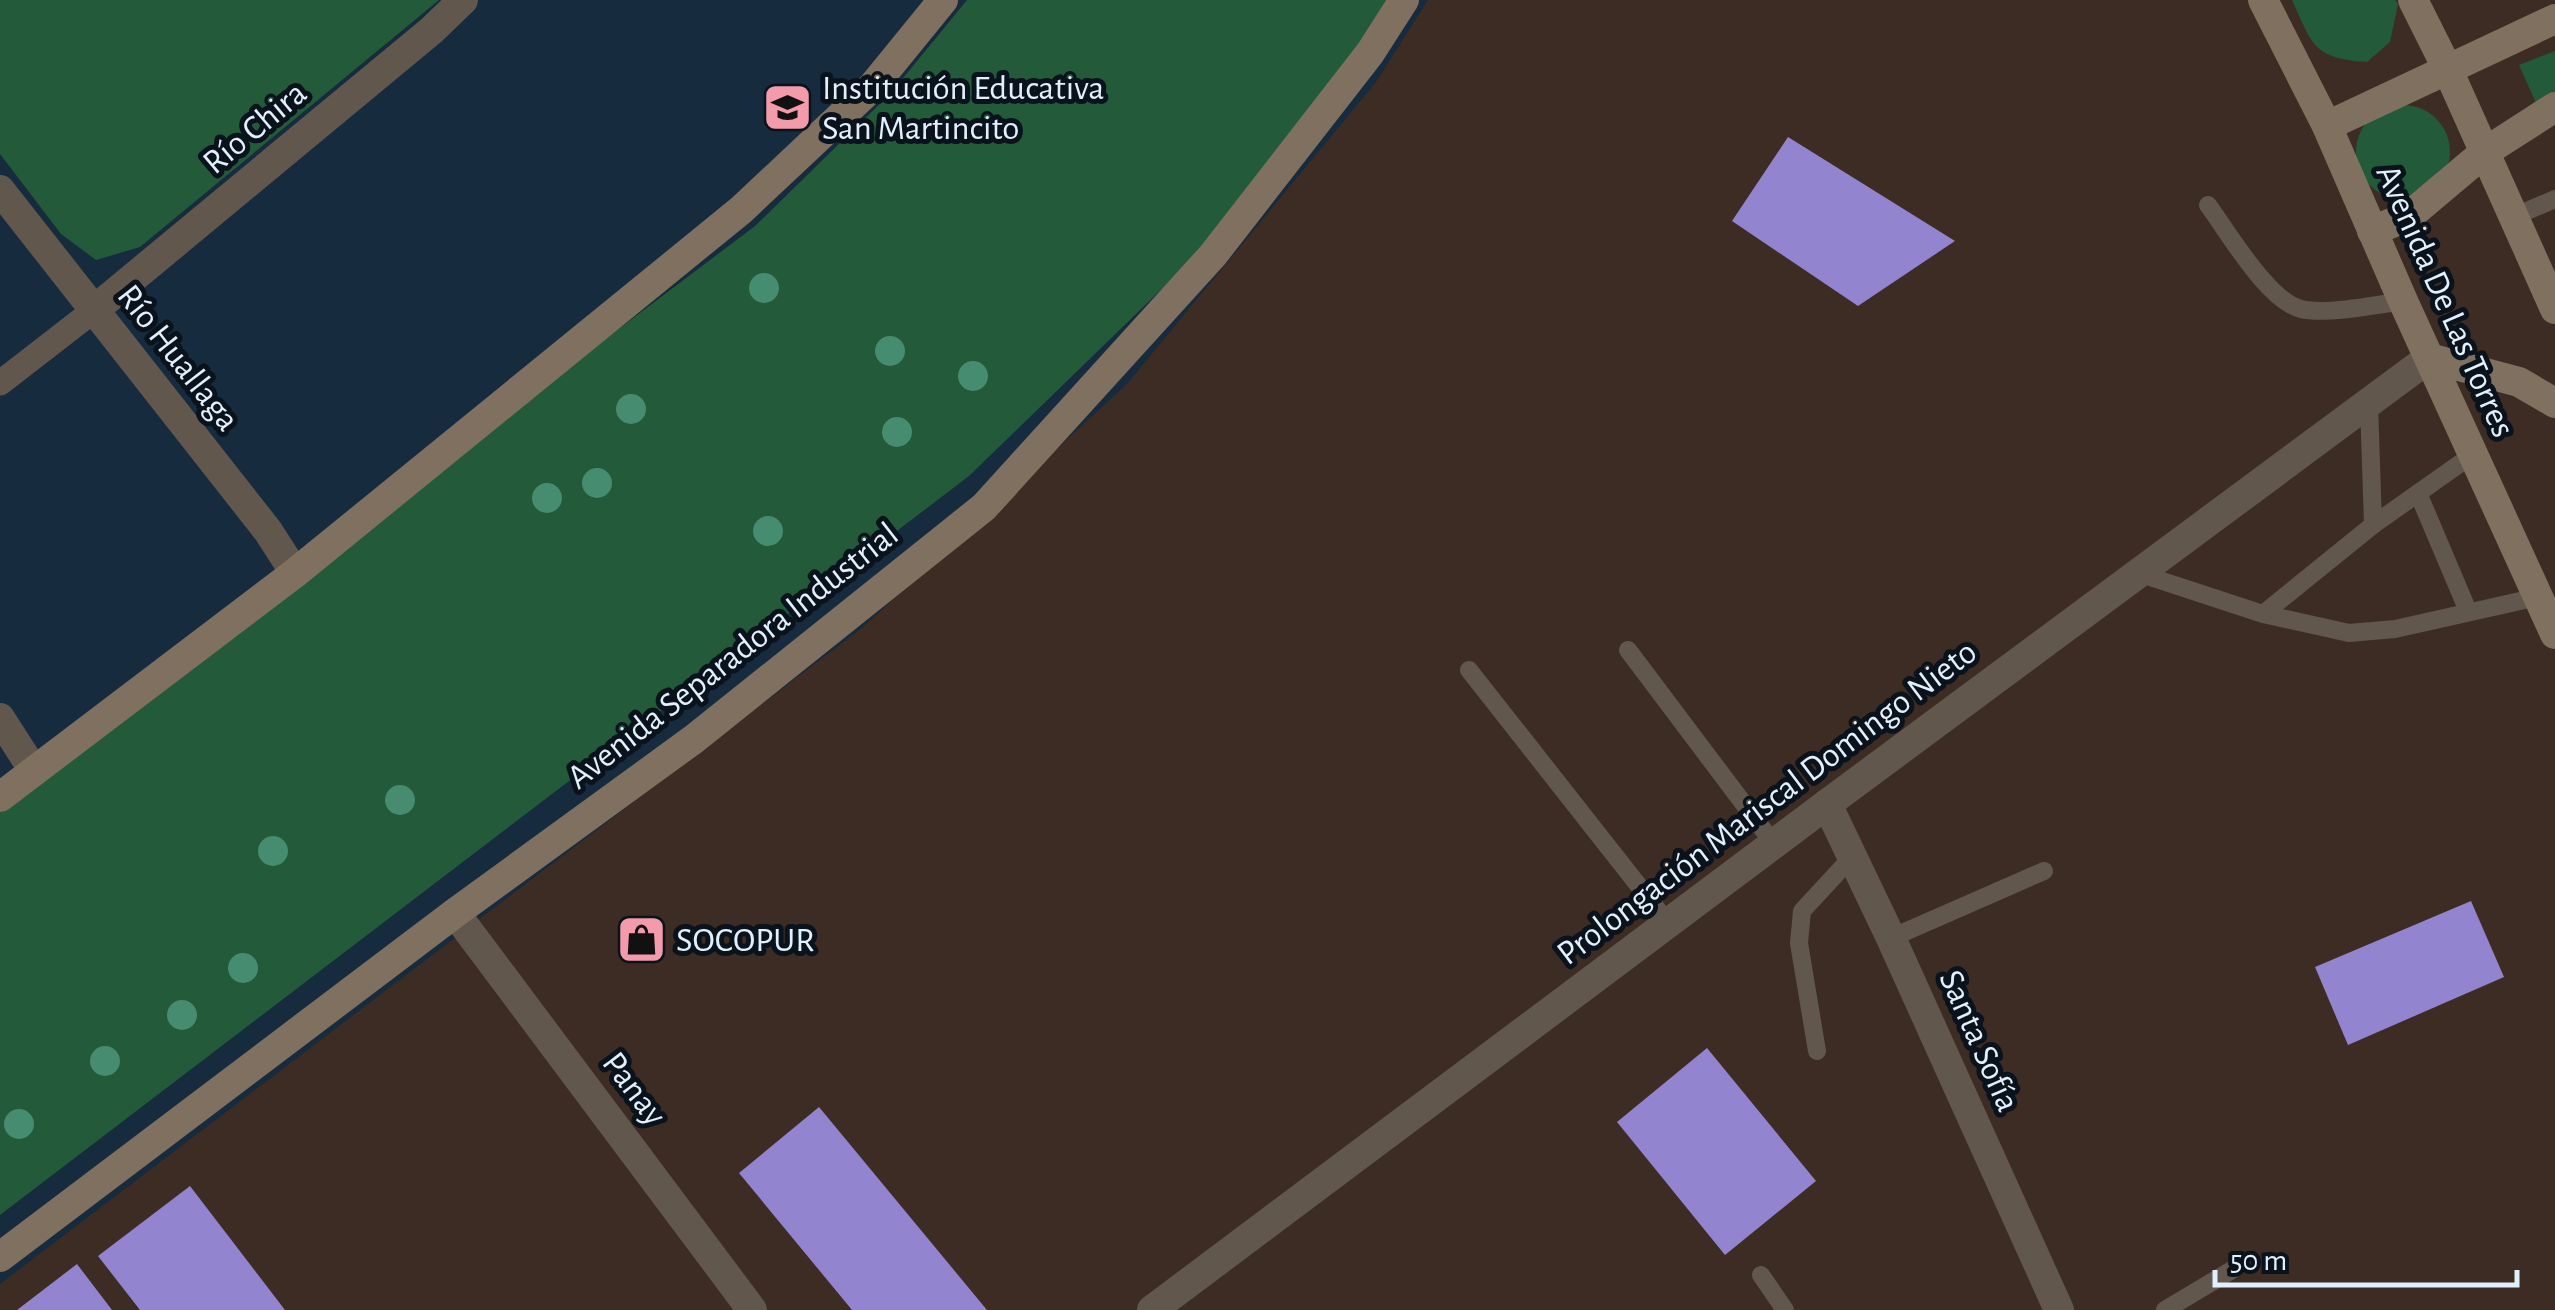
<svg xmlns="http://www.w3.org/2000/svg" width="2555" height="1310" font-family="'Alegreya Sans',sans-serif">
<style>
.industrial{fill:#3d2c23}
.green{fill:#225a3a}
.building{fill:#9284ce}
.lines{fill:none;stroke-linecap:round;stroke-linejoin:round}
.service{stroke:#61574d;stroke-width:18}
.pedestrian{stroke:#61574d;stroke-width:25}
.minor{stroke:#61574d;stroke-width:30}
.tertiary{stroke:#61574d;stroke-width:30}
.secondary{stroke:#7f7060;stroke-width:30}
.tree{fill:#468c71}
.labels{text-anchor:middle;dominant-baseline:central;stroke-width:10;stroke-linejoin:round;paint-order:stroke}
.poi-label{font-size:35px;fill:#e2effc;stroke:#0a131b;text-anchor:start}
.street-label{font-size:35px;fill:#e2effc;stroke:#0a131b}
</style>
<rect width="100%" height="100%" fill="#162b3e"/>
<path class="industrial" d="M 1428,0 L 2555,0 L 2555,1310 L 0,1310 L 0,1284 L 862,628 L 1127,384 L 1376,82 Z"/>
<g class="green">
<path d="M 0,0 L 439,0 L 140,247 L 96,260 L 61,234 L 0,154 Z"/>
<path d="M 967,0 L 1391,0 L 1360,50 L 1204,248 L 969,476 L 0,1215 L 0,803 L 297,572 L 755,226 L 890,94 Z"/>
<path d="M 2292,0 L 2395,0 L 2398,4 L 2390,42 L 2367,62 C 2313,58 2313,46 2292,0 Z"/>
<path d="M 2555,51 L 2555,96 L 2536,103 L 2519,65 Z"/>
<circle cx="2403" cy="152" r="47"/>
</g>
<g class="building">
<path d="M 1788,137 L 1955,241 L 1858,306 L 1732,221 Z"/>
<path d="M 2471,901 L 2504,977 L 2348,1045 L 2315,967 Z"/>
<path d="M 1707,1048 L 1816,1181 L 1725,1255 L 1617,1122 Z"/>
<path d="M 819,1107 L 987,1310 L 852,1310 L 739,1173 Z"/>
<path d="M 190,1186 L 285,1310 L 140,1310 L 98,1256 Z"/>
<path d="M 77,1264 L 112,1310 L 17,1310 Z"/>
</g>
<g class="lines">
<g class="service">
<path d="M 2208,205 C 2228,232 2268,301 2301,309 C 2326,315 2377,305 2403,301"/>
<path d="M 2513,217 L 2555,199"/>
<path d="M 2418,493 L 2468,611"/>
<path d="M 2373,525 L 2472,455"/>
<path d="M 2138,573 L 2263,614 L 2373,525 L 2369,403"/>
<path d="M 2263,614 L 2349,633 L 2395,629 L 2538,597"/>
<path d="M 1628,650 L 1774,844"/>
<path d="M 1469,670 L 1668,923"/>
<path d="M 1891,938 L 2044,871"/>
<path d="M 1817,1051 L 1799,943 L 1802,911 L 1852,857"/>
<path d="M 1761,1275 L 1785,1310"/>
<path d="M 2165,1310 L 2232,1270"/>
</g>
<path class="pedestrian" d="M 0,383 L 93,311"/>
<g class="minor">
<path d="M 0,190 L 268,531 L 295,573"/>
<path d="M 93,311 L 432,30 L 463,0"/>
<path d="M 0,718 L 34,771"/>
<path d="M 1827,804 L 1891,938 L 2059,1310"/>
<path d="M 455,913 L 752,1310"/>
</g>
<path class="tertiary" d="M 1152,1310 L 1827,804 L 2429,358"/>
<g class="secondary">
<path d="M 2263,0 L 2327,126 L 2403,301 L 2555,634"/>
<path d="M 2413,0 L 2447,68 L 2555,309"/>
<path d="M 2327,126 L 2555,19"/>
<path d="M 2372,231 L 2409,216 L 2485,152 L 2555,107"/>
<path d="M 2429,358 L 2519,382 L 2555,403"/>
<path d="M 0,797 L 295,573 L 741,210 L 873,86 L 943,0"/>
<path d="M 0,1257 L 455,913 L 694,739 L 984,507 L 1213,255 L 1370,53 L 1404,0"/>
</g>
</g>
<g class="tree">
<circle cx="764" cy="288" r="15"/>
<circle cx="890" cy="351" r="15"/>
<circle cx="973" cy="376" r="15"/>
<circle cx="631" cy="409" r="15"/>
<circle cx="897" cy="432" r="15"/>
<circle cx="597" cy="483" r="15"/>
<circle cx="547" cy="498" r="15"/>
<circle cx="768" cy="531" r="15"/>
<circle cx="400" cy="800" r="15"/>
<circle cx="273" cy="851" r="15"/>
<circle cx="243" cy="968" r="15"/>
<circle cx="182" cy="1015" r="15"/>
<circle cx="105" cy="1061" r="15"/>
<circle cx="19" cy="1124" r="15"/>
</g>
<defs>
<symbol id="school-square" viewBox="-11 -11 22 22"><rect x="-9" y="-9" width="18" height="18" rx="4" fill="#f39aab" stroke="#0a131b"/><path d="M0-5L7-2L0 1L-7-2ZM-4 1L0 2.5L4 1V4Q0 6-4 4Z" fill="#111"/></symbol>
<symbol id="shop-square" viewBox="-11 -11 22 22"><rect x="-9" y="-9" width="18" height="18" rx="4" fill="#f39aab" stroke="#0a131b"/><path d="M-5-2.5h2.3a2.7 3.5 0 0 1 5.4 0H5L5.5 6h-11ZM-1.5-2.5h3a1.5 2.3 0 0 0-3 0Z" fill="#111"/></symbol>
</defs>
<g fill-rule="evenodd">
<use href="#school-square" x="760" y="80" width="55" height="55"/>
<use href="#shop-square" x="614" y="912" width="55" height="55"/>
</g>
<g class="labels">
<g class="poi-label">
<text x="822" y="88">Institución Educativa<tspan x="822" dy="40">San Martincito</tspan></text>
<text x="676" y="940">SOCOPUR</text>
</g>
<g class="street-label">
<text transform="translate(255 128) rotate(-40)">Río Chira</text>
<text transform="translate(2445 301) rotate(66)">Avenida De Las Torres</text>
<text transform="translate(178 358) rotate(52)">Río Huallaga</text>
<text transform="translate(733 656) rotate(-38)">Avenida Separadora Industrial</text>
<text transform="translate(1767 803) rotate(-37)">Prolongación Mariscal Domingo Nieto</text>
<text transform="translate(1979 1041) rotate(66)">Santa Sofía</text>
<text transform="translate(634 1089) rotate(53)">Panay</text>
</g>
</g>
<path d="M2215 1270v15h302v-15" fill="none" stroke="#e2effc" stroke-width="5"/>
<text x="2230" y="1270" font-size="30" fill="#e2effc" stroke="#0a131b" stroke-width="8" paint-order="stroke">50 m</text>
</svg>
